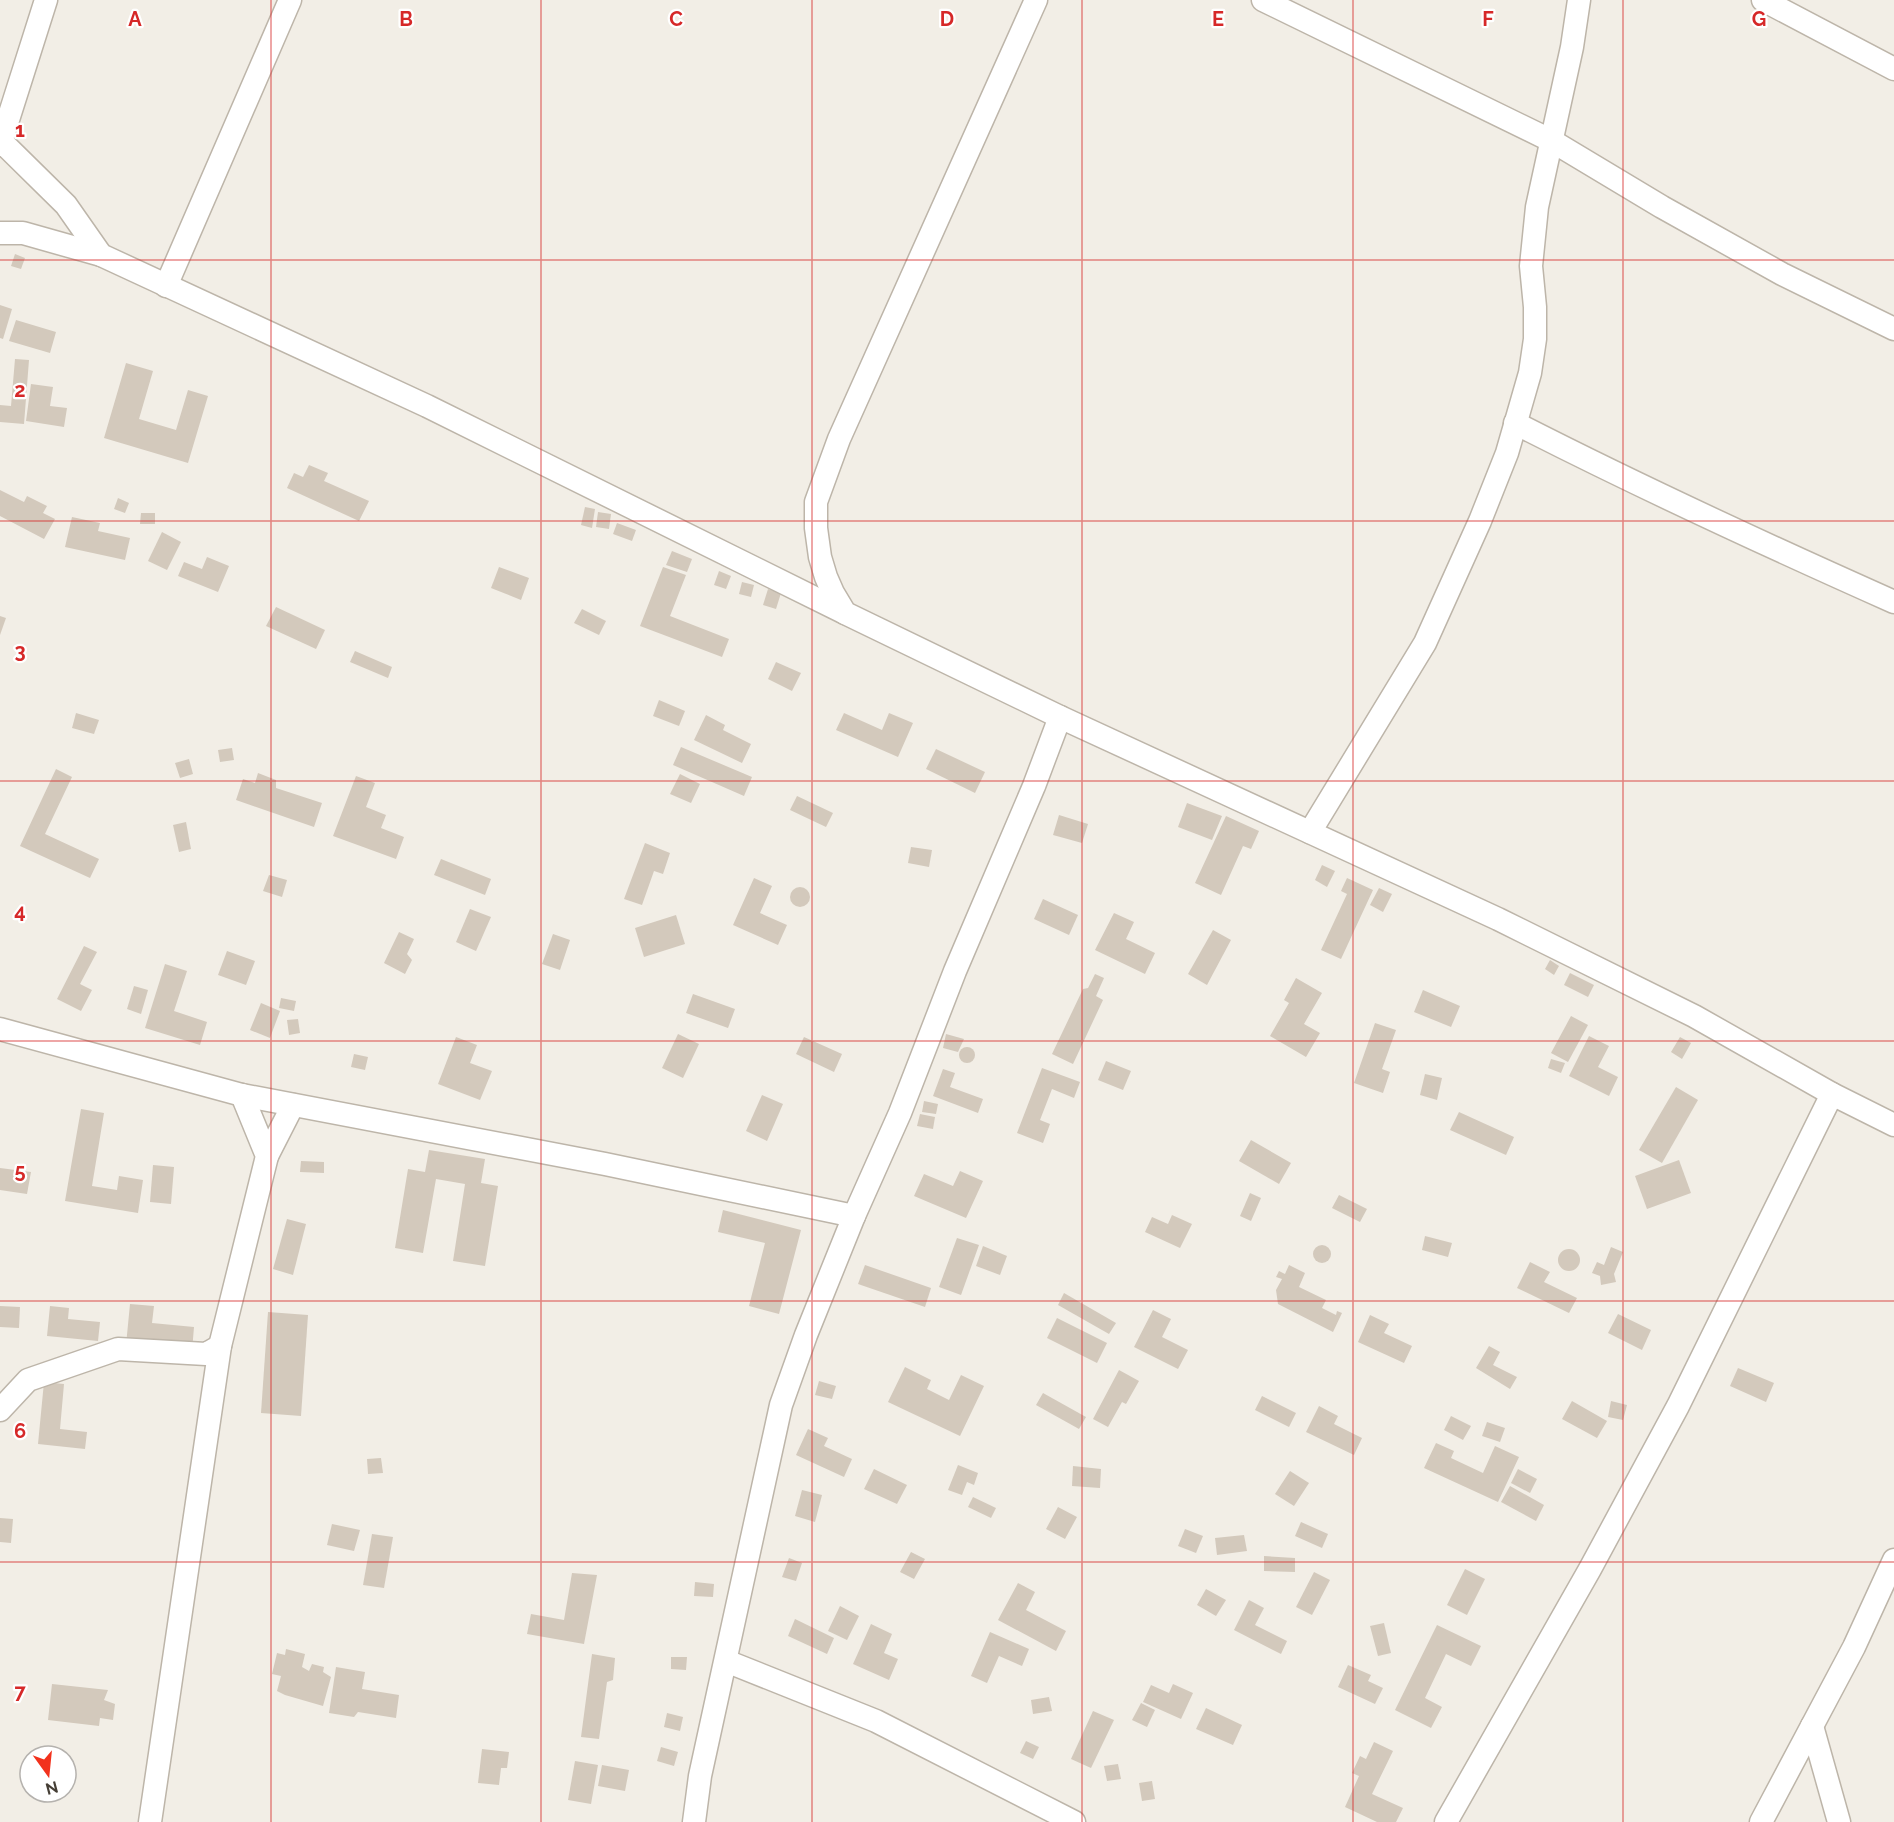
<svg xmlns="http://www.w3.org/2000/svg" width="1894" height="1822" font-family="Raleway,sans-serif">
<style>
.building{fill:#d3c9bc}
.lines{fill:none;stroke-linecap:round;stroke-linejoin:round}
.minor-casing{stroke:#bdb5a9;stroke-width:25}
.minor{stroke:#fff;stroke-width:22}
.grid{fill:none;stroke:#d62828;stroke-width:1.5;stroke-opacity:0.55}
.grid-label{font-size:20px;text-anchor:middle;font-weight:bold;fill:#d62828;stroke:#fff;stroke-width:4.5;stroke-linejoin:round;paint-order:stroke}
</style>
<rect width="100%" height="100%" fill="#f2eee6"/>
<g class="building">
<path d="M 15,254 L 25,258 L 21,269 L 11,266 Z"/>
<path d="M 0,305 L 12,309 L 3,339 L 0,338 Z"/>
<path d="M 16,320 L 56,332 L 50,353 L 9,341 Z"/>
<path d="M 15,359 L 29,360 L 24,424 L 0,422 L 0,405 L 11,406 Z"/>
<path d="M 126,363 L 153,371 L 139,419 L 176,430 L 188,390 L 208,396 L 188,463 L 104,438 Z"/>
<path d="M 31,384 L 53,387 L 50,406 L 67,408 L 64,427 L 26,421 Z"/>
<path d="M 309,465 L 328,473 L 324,481 L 369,501 L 359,521 L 287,488 L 294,473 L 303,477 Z"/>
<path d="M 0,490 L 24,502 L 27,496 L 47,506 L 43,513 L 55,519 L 44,539 L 0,516 Z"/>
<path d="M 118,498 L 129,503 L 125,513 L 114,509 Z"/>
<path d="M 585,507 L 595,509 L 592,528 L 581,525 Z"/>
<path d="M 598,512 L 611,514 L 609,529 L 596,527 Z"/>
<path d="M 141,513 L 155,513 L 155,524 L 140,524 Z"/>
<path d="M 72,517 L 100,523 L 98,531 L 130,538 L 125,560 L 65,547 Z"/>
<path d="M 617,523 L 636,530 L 632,541 L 613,534 Z"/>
<path d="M 162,532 L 181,542 L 167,570 L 148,561 Z"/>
<path d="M 672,551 L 692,559 L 687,572 L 666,565 Z"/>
<path d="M 207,557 L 229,566 L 218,592 L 178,576 L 184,562 L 202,569 Z"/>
<path d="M 499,567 L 529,578 L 521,600 L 491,588 Z"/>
<path d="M 663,567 L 686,575 L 670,616 L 729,639 L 722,657 L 640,626 Z"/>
<path d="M 719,571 L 731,576 L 726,589 L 714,585 Z"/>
<path d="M 742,582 L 754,585 L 751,597 L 739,594 Z"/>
<path d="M 768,589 L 781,593 L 776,609 L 763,605 Z"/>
<path d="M 276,607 L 325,630 L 316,649 L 266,626 Z"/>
<path d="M 582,609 L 606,621 L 599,635 L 574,623 Z"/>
<path d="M 0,616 L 6,618 L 0,635 Z"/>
<path d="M 355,651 L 392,667 L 388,678 L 350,662 Z"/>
<path d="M 776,662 L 801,673 L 792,691 L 768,679 Z"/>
<path d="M 659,700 L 685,711 L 679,726 L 653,716 Z"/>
<path d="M 76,713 L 99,720 L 94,734 L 72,728 Z"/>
<path d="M 844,713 L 882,730 L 889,713 L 913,723 L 898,757 L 836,730 Z"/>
<path d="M 706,715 L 725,725 L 723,730 L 751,744 L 742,763 L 694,740 Z"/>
<path d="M 681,747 L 752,777 L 744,796 L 673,765 Z"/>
<path d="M 232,748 L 234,760 L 220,762 L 218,750 Z"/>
<path d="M 936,749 L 985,772 L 975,793 L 926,769 Z"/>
<path d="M 189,759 L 193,774 L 180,778 L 175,763 Z"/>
<path d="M 56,769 L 72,777 L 45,834 L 99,859 L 90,878 L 20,846 Z"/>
<path d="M 258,773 L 276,780 L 276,788 L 322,803 L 314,827 L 236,800 L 243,779 L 255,783 Z"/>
<path d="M 680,774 L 700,784 L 691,803 L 670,794 Z"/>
<path d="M 356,776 L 375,783 L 366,807 L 386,815 L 381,828 L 404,837 L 396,859 L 333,836 Z"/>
<path d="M 797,796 L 833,813 L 826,827 L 790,810 Z"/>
<path d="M 1187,803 L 1222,816 L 1212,840 L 1178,827 Z"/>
<path d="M 1059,815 L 1088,824 L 1082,843 L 1053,835 Z"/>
<path d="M 1226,816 L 1259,831 L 1251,849 L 1243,846 L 1221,895 L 1195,883 Z"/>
<path d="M 186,822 L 191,849 L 179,852 L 173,825 Z"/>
<path d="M 645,843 L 670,853 L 663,874 L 654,871 L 642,905 L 624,899 Z"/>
<path d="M 911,847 L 932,850 L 929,867 L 908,863 Z"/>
<path d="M 441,859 L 491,879 L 485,895 L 434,875 Z"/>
<path d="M 1322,865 L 1335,871 L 1327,887 L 1315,880 Z"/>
<path d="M 269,875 L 287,880 L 282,897 L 263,891 Z"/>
<path d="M 754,878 L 772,886 L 760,913 L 787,925 L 778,945 L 733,925 Z"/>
<path d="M 1347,878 L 1373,890 L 1341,959 L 1321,950 L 1347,894 L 1341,891 Z"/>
<circle cx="800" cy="897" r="10"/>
<path d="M 1379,888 L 1392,894 L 1383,912 L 1370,905 Z"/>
<path d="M 1043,899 L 1078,915 L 1069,935 L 1034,919 Z"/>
<path d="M 470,909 L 491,917 L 476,951 L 456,942 Z"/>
<path d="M 1114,913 L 1134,922 L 1126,939 L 1155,953 L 1145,974 L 1095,950 Z"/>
<path d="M 676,915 L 685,944 L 644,957 L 635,928 Z"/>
<path d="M 1213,930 L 1231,940 L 1207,985 L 1188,974 Z"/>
<path d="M 399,932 L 414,939 L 407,954 L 412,960 L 405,974 L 384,963 Z"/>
<path d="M 553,934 L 570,940 L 560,970 L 542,964 Z"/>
<path d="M 84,946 L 97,952 L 80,984 L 92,990 L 81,1011 L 57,999 Z"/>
<path d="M 227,951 L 255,961 L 246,985 L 218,975 Z"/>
<path d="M 1550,960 L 1559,966 L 1554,975 L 1545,969 Z"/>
<path d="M 165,964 L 187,971 L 174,1011 L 207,1022 L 200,1045 L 145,1028 Z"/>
<path d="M 1570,973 L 1594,985 L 1588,997 L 1564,985 Z"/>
<path d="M 1095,974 L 1104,978 L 1096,996 L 1103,1000 L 1073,1064 L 1052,1054 L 1083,989 L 1088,988 Z"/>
<path d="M 1296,978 L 1322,993 L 1304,1024 L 1320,1033 L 1306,1057 L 1270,1036 L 1289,1003 L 1284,1000 Z"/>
<path d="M 134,986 L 148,990 L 141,1014 L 127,1009 Z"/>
<path d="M 1423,990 L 1460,1006 L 1451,1027 L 1414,1012 Z"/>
<path d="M 693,994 L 735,1009 L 728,1028 L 686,1013 Z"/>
<path d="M 281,998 L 296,1001 L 294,1011 L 279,1008 Z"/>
<path d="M 261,1003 L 280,1011 L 270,1038 L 250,1030 Z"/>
<path d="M 1571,1016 L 1588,1025 L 1568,1062 L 1551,1053 Z"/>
<path d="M 298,1019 L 300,1033 L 289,1035 L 287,1020 Z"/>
<path d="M 1375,1023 L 1396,1030 L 1382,1069 L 1390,1072 L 1383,1093 L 1354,1083 Z"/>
<path d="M 678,1034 L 699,1044 L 683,1078 L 662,1068 Z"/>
<path d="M 946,1034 L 964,1039 L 958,1052 L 943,1048 Z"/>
<path d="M 1589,1036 L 1609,1046 L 1598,1067 L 1618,1077 L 1609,1096 L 1569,1076 Z"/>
<path d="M 456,1037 L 477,1045 L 470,1063 L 492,1071 L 480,1100 L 438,1084 Z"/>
<path d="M 804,1037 L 842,1054 L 834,1072 L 796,1054 Z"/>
<path d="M 1680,1037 L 1691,1043 L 1682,1059 L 1671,1052 Z"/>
<circle cx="967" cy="1055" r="8"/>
<path d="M 354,1054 L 368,1057 L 365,1070 L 351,1067 Z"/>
<path d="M 1551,1059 L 1565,1063 L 1561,1073 L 1548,1068 Z"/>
<path d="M 1106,1061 L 1131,1071 L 1123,1090 L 1098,1080 Z"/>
<path d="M 1042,1068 L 1080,1082 L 1074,1098 L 1052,1089 L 1040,1120 L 1050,1124 L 1043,1143 L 1017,1133 Z"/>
<path d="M 943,1069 L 955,1073 L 950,1087 L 983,1099 L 978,1113 L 933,1096 Z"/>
<path d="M 1425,1074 L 1442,1078 L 1437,1100 L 1420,1095 Z"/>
<path d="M 1676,1087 L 1698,1100 L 1662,1163 L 1639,1150 Z"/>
<path d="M 762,1095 L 783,1104 L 767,1141 L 746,1131 Z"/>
<path d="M 924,1101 L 938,1104 L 936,1114 L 922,1112 Z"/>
<path d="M 81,1109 L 104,1113 L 92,1186 L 117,1190 L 119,1176 L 143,1180 L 138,1213 L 65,1201 Z"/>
<path d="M 1459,1112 L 1514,1137 L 1506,1155 L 1450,1130 Z"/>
<path d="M 920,1114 L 935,1117 L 933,1129 L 917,1126 Z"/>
<path d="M 1251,1140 L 1291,1163 L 1279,1184 L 1239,1161 Z"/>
<path d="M 429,1150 L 485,1159 L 481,1183 L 498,1186 L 485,1266 L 453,1261 L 465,1184 L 436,1179 L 423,1253 L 395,1248 L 408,1169 L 425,1172 Z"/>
<path d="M 1679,1160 L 1691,1193 L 1647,1209 L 1635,1176 Z"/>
<path d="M 301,1161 L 324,1162 L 324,1173 L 300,1172 Z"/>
<path d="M 153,1165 L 174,1167 L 171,1204 L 150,1202 Z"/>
<path d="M 0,1168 L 31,1172 L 27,1194 L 0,1190 Z"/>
<path d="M 960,1171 L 983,1181 L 966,1218 L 914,1196 L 924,1174 L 953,1186 Z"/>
<path d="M 1250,1193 L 1261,1198 L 1251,1221 L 1240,1216 Z"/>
<path d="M 1339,1195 L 1367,1209 L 1360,1222 L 1332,1208 Z"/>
<path d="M 723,1210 L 801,1230 L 779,1314 L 749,1306 L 765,1243 L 718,1232 Z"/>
<path d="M 1172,1215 L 1192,1224 L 1180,1248 L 1145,1232 L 1152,1217 L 1168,1224 Z"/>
<path d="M 287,1219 L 306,1224 L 293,1275 L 273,1269 Z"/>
<path d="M 1425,1236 L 1452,1243 L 1448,1257 L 1422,1250 Z"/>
<path d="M 957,1238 L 979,1245 L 961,1295 L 939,1287 Z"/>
<circle cx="1322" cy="1254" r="9"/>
<path d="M 983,1246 L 1007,1256 L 1000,1275 L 976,1266 Z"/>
<path d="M 1611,1247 L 1623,1252 L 1614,1274 L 1616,1282 L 1601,1285 L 1600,1276 L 1592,1273 L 1597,1262 L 1604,1265 Z"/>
<circle cx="1569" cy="1260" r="11"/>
<path d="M 1530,1262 L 1550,1272 L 1544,1282 L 1577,1298 L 1569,1313 L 1517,1288 Z"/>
<path d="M 865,1265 L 931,1288 L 925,1307 L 858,1284 Z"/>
<path d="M 1289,1265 L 1305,1273 L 1299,1287 L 1326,1300 L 1322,1308 L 1336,1315 L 1337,1311 L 1342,1313 L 1333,1332 L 1278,1304 L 1276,1290 L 1282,1279 L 1276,1277 L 1279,1271 L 1285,1274 Z"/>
<path d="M 1064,1293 L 1116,1323 L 1109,1334 L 1058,1305 Z"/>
<path d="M 130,1304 L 154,1306 L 152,1323 L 194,1327 L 192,1351 L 126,1345 Z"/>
<path d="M 0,1306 L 20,1307 L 19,1328 L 0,1327 Z"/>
<path d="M 50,1306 L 69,1308 L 68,1319 L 100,1322 L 98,1341 L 47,1336 Z"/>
<path d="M 1153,1310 L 1171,1319 L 1162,1337 L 1188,1350 L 1178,1369 L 1134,1347 Z"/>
<path d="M 268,1312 L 308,1315 L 301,1416 L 261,1413 Z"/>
<path d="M 1618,1314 L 1651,1330 L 1642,1350 L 1608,1333 Z"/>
<path d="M 1370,1315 L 1389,1324 L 1384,1333 L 1412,1346 L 1404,1363 L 1358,1342 Z"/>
<path d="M 1057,1318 L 1107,1343 L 1097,1363 L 1047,1338 Z"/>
<path d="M 1489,1346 L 1500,1352 L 1493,1365 L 1517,1377 L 1510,1389 L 1476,1368 Z"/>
<path d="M 905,1367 L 931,1380 L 927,1389 L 949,1400 L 961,1375 L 984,1386 L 960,1436 L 888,1402 Z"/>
<path d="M 1738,1368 L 1774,1383 L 1766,1402 L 1730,1386 Z"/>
<path d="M 1119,1370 L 1139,1381 L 1126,1404 L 1122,1402 L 1108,1427 L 1093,1419 Z"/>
<path d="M 819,1381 L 836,1386 L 832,1399 L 815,1395 Z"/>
<path d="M 44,1382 L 64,1384 L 60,1429 L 87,1432 L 85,1449 L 38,1444 Z"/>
<path d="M 1043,1393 L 1086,1417 L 1079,1429 L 1036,1405 Z"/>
<path d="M 1262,1396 L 1296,1413 L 1289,1427 L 1255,1410 Z"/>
<path d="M 1572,1401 L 1607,1421 L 1597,1438 L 1562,1419 Z"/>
<path d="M 1611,1401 L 1627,1405 L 1623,1420 L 1608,1417 Z"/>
<path d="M 1319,1406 L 1338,1416 L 1334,1424 L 1362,1438 L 1354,1455 L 1306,1432 Z"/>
<path d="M 1451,1416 L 1471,1426 L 1463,1440 L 1444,1430 Z"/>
<path d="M 1487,1422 L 1505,1428 L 1500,1442 L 1482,1436 Z"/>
<path d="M 808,1429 L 828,1438 L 824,1446 L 852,1459 L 844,1477 L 796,1455 Z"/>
<path d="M 1436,1443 L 1454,1451 L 1451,1458 L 1483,1473 L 1495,1446 L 1519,1457 L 1498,1502 L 1424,1468 Z"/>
<path d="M 381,1458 L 383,1473 L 368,1474 L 367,1459 Z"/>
<path d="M 958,1465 L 978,1473 L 974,1485 L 967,1482 L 962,1495 L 948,1490 Z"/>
<path d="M 1073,1466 L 1101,1469 L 1100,1488 L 1072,1486 Z"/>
<path d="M 874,1469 L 907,1485 L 897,1504 L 864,1489 Z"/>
<path d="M 1518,1469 L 1537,1479 L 1530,1493 L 1511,1483 Z"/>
<path d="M 1290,1471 L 1309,1483 L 1294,1506 L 1275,1494 Z"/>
<path d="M 1510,1486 L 1544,1505 L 1536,1521 L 1501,1502 Z"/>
<path d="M 802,1490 L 822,1495 L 815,1522 L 795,1516 Z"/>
<path d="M 973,1497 L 996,1508 L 991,1518 L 968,1507 Z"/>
<path d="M 1058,1507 L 1077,1517 L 1065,1539 L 1046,1529 Z"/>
<path d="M 0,1518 L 13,1519 L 11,1543 L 0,1542 Z"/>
<path d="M 1301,1522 L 1328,1534 L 1322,1548 L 1295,1536 Z"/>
<path d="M 332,1524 L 360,1530 L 354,1551 L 327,1545 Z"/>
<path d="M 1185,1529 L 1203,1536 L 1196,1553 L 1178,1546 Z"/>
<path d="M 372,1534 L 393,1537 L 384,1588 L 363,1585 Z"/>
<path d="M 1244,1535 L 1247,1551 L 1217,1555 L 1215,1538 Z"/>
<path d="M 911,1552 L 925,1559 L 914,1579 L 900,1572 Z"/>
<path d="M 1264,1556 L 1295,1558 L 1295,1572 L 1264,1571 Z"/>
<path d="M 789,1558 L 802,1563 L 796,1581 L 782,1577 Z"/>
<path d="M 1465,1569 L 1485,1579 L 1467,1615 L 1447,1605 Z"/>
<path d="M 1314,1572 L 1330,1580 L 1312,1615 L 1296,1607 Z"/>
<path d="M 572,1573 L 597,1575 L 584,1644 L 527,1634 L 531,1614 L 564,1620 Z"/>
<path d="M 695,1582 L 714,1584 L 713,1597 L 694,1596 Z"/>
<path d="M 1018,1583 L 1035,1592 L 1026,1610 L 1066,1631 L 1056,1651 L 998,1620 Z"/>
<path d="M 1206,1589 L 1226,1600 L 1216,1616 L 1197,1605 Z"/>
<path d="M 1249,1600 L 1264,1608 L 1255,1625 L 1287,1641 L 1281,1654 L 1234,1630 Z"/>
<path d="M 840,1606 L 859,1616 L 847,1640 L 828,1631 Z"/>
<path d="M 795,1619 L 834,1638 L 827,1654 L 788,1636 Z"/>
<path d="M 1384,1623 L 1391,1653 L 1378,1656 L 1370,1626 Z"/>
<path d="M 871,1624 L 892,1634 L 884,1653 L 898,1659 L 889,1680 L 853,1664 Z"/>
<path d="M 1437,1625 L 1481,1646 L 1471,1666 L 1446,1654 L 1425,1698 L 1442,1707 L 1431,1728 L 1395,1710 Z"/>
<path d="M 990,1632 L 1029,1649 L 1022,1666 L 999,1656 L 987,1683 L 971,1676 Z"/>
<path d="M 286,1649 L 305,1654 L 302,1667 L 309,1671 L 312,1664 L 324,1667 L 323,1672 L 331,1677 L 323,1706 L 285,1695 L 277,1691 L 281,1676 L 272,1674 L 277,1653 L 285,1655 Z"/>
<path d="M 592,1654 L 615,1658 L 613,1680 L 607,1682 L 599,1739 L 581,1737 Z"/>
<path d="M 671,1657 L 687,1657 L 686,1670 L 671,1669 Z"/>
<path d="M 1348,1665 L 1371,1675 L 1368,1681 L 1383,1688 L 1375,1704 L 1338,1687 Z"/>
<path d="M 336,1667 L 365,1672 L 362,1689 L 399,1695 L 396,1718 L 358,1712 L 354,1717 L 329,1713 Z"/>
<path d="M 52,1684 L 108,1690 L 104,1700 L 115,1704 L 113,1720 L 100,1718 L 99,1726 L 48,1720 Z"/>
<path d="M 1173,1684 L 1193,1693 L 1181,1719 L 1143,1702 L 1151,1685 L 1169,1693 Z"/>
<path d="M 1049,1697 L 1052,1711 L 1033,1714 L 1031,1700 Z"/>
<path d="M 1141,1703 L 1155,1710 L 1147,1727 L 1132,1720 Z"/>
<path d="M 1206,1708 L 1242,1725 L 1233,1745 L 1196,1729 Z"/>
<path d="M 1093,1711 L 1114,1720 L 1091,1768 L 1071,1759 Z"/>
<path d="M 667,1713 L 683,1717 L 680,1731 L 664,1727 Z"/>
<path d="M 1026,1741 L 1039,1747 L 1033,1759 L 1020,1753 Z"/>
<path d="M 1374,1742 L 1393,1751 L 1372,1794 L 1403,1808 L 1396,1822 L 1377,1822 L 1345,1807 L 1359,1776 L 1352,1773 L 1360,1756 L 1366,1759 Z"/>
<path d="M 661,1747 L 678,1752 L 674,1766 L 657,1761 Z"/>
<path d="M 482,1749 L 509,1752 L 507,1768 L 501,1768 L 499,1785 L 478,1783 Z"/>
<path d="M 575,1761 L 598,1765 L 591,1804 L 568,1800 Z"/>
<path d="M 1118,1764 L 1121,1779 L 1107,1781 L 1104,1766 Z"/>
<path d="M 602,1765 L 629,1770 L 625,1791 L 598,1786 Z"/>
<path d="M 1152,1781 L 1155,1799 L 1142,1801 L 1139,1783 Z"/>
</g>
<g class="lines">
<defs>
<g id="minor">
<path d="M 1036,0 L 839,439 L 816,502 L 816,528 L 820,557 L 826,577 L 833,593 L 845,613 L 1060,717 L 1498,919 L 1694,1016 L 1832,1094 L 1894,1125"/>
<path d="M 1263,0 L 1552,141 L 1662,207 L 1782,274 L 1894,329"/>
<path d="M 1763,0 L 1894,69"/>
<path d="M 0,140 L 66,205 L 101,255 L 427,406 L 845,613"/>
<path d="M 0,145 L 46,0"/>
<path d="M 0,233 L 23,233 L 101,255"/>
<path d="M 166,286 L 290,0"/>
<path d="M 1515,423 C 1640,487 1766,545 1894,602"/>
<path d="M 1310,832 L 1425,643 L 1480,521 L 1507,453 L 1530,373 L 1535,339 L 1535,307 L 1531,266 L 1537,207 L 1572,47 L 1579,0"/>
<path d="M 0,1029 L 242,1095 L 605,1164 L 854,1216"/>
<path d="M 267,1156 L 293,1105"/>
<path d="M 0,1410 L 28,1380 L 118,1349 L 206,1354 L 220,1346"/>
<path d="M 726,1661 L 876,1721 L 1074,1822"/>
<path d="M 1812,1726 L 1839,1822"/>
<path d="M 150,1822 L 220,1346 L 267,1156 L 242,1095"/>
<path d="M 694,1822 L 700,1776 L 781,1405 L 806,1335 L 854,1216 L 900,1113 L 955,971 L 1034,786 L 1060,717"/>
<path d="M 1446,1822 L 1590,1569 L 1678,1406 L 1832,1094"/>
<path d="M 1761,1822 L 1854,1647 L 1894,1560"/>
</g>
</defs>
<use href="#minor" class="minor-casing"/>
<use href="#minor" class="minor"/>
</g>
<path class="grid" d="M 271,0 L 271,1822M 541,0 L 541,1822M 812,0 L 812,1822M 1082,0 L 1082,1822M 1353,0 L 1353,1822M 1623,0 L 1623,1822M 0,260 L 1894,260M 0,521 L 1894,521M 0,781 L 1894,781M 0,1041 L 1894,1041M 0,1301 L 1894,1301M 0,1562 L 1894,1562"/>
<g class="grid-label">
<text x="135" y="26">A</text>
<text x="406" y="26">B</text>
<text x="676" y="26">C</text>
<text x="947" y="26">D</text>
<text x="1218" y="26">E</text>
<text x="1488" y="26">F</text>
<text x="1759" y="26">G</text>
<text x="20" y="137">1</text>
<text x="20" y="397">2</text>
<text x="20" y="658">3</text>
<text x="20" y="918">4</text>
<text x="20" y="1178">5</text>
<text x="20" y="1438">6</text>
<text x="20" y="1699">7</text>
</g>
<g transform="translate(48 1774) rotate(165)"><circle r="28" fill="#ffffff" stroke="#b5b2ae" stroke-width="1.5"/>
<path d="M0-4.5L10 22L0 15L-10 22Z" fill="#f2321d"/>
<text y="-9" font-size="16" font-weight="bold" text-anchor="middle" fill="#453e35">N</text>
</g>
</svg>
